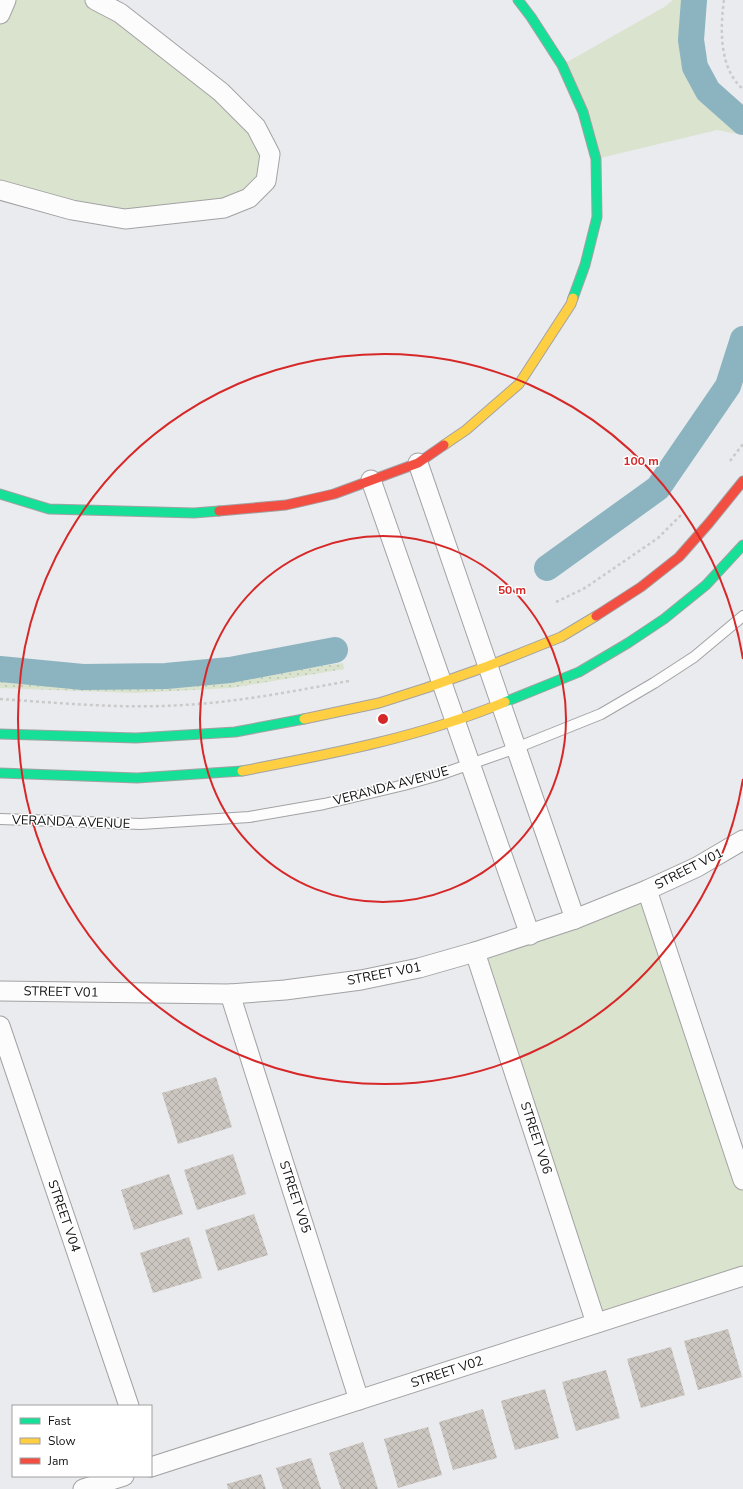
<svg xmlns="http://www.w3.org/2000/svg" width="743" height="1489" font-family="'Nunito Sans',sans-serif">
<style>
.grass{fill:url(#grass-dots)}
.garden{fill:#dae3ce}
.lines{fill:none;stroke-linecap:round;stroke-linejoin:round}
.canal{stroke:#8cb4c0;stroke-width:26}
.building{fill:url(#building-cross-hatch)}
.lane-casing{stroke:#a2a2a4;stroke-width:12}
.street-casing{stroke:#a2a2a4;stroke-width:21}
.fast-casing{stroke:#a2a2a4;stroke-width:11}
.slow-casing{stroke:#a2a2a4;stroke-width:11}
.jam-casing{stroke:#a2a2a4;stroke-width:11}
.path{stroke:#cacacb;stroke-width:2.5;stroke-dasharray:3 3;stroke-linecap:butt}
.lane{stroke:#fcfcfc;stroke-width:10}
.street{stroke:#fcfcfc;stroke-width:19}
.fast{stroke:#16e098;stroke-width:9}
.slow{stroke:#ffcf43;stroke-width:9}
.jam{stroke:#f24e42;stroke-width:9}
.ring{fill:none;stroke:#d62828;stroke-width:2}
.labels{text-anchor:middle;dominant-baseline:central;stroke-width:3;stroke-linejoin:round;paint-order:stroke}
.street-label{font-size:13px;fill:#101011;stroke:#fff}
.centre{fill:#d62828;stroke:#fff;stroke-width:2}
.ring-label{font-size:12px;text-anchor:middle;font-weight:bold;fill:#d62828;stroke:#fff;stroke-width:3;stroke-linejoin:round;paint-order:stroke}
</style>
<defs>
<pattern id="grass-dots" width="8" height="8" patternUnits="userSpaceOnUse"><rect width="8" height="8" fill="#dae3ce"/><path d="M2 2h.1M6 6h.1" fill="none" stroke="#bac2b0" stroke-width="1.8" stroke-linecap="round"/></pattern>
<pattern id="building-cross-hatch" width="8" height="8" patternUnits="userSpaceOnUse"><rect width="8" height="8" fill="#ccc6c0"/><path d="M0 0l8 8M0 8l8-8" fill="none" stroke="#aea9a4"/></pattern>
</defs>
<rect width="100%" height="100%" fill="#eaebee"/>
<path class="grass" d="M 343,663 L 344,669 L 231,688 L 135,693 L 0,688 L 0,679 L 64,682 L 181,685 Z"/>
<g class="garden">
<path d="M 6,0 L 95,0 L 221,92 L 270,154 L 249,198 L 125,219 L 0,190 L 0,14 Z"/>
<path d="M 673,0 L 694,0 L 691,40 L 695,67 L 708,91 L 743,122 L 743,135 L 717,130 L 596,159 L 562,65 L 666,6 Z"/>
<path d="M 647,890 L 743,1180 L 743,1276 L 596,1323 L 475,952 Z"/>
</g>
<g class="lines">
<g class="canal">
<path d="M 694,0 L 691,40 L 695,67 L 708,91 L 743,122"/>
<path d="M 547,568 L 658,488 L 728,386 L 743,339"/>
<path d="M 0,669 L 83,677 L 166,676 L 230,670 L 335,650"/>
</g>
</g>
<g class="building">
<path d="M 216,1077 L 232,1127 L 178,1144 L 162,1093 Z"/>
<path d="M 233,1154 L 246,1194 L 197,1210 L 184,1170 Z"/>
<path d="M 169,1174 L 183,1214 L 134,1230 L 121,1190 Z"/>
<path d="M 254,1214 L 268,1255 L 218,1271 L 205,1230 Z"/>
<path d="M 189,1237 L 202,1278 L 153,1293 L 140,1253 Z"/>
<path d="M 728,1329 L 742,1377 L 698,1390 L 684,1341 Z"/>
<path d="M 671,1347 L 685,1395 L 641,1408 L 627,1359 Z"/>
<path d="M 606,1370 L 620,1418 L 576,1431 L 562,1382 Z"/>
<path d="M 545,1389 L 559,1438 L 515,1450 L 501,1401 Z"/>
<path d="M 483,1409 L 497,1458 L 453,1470 L 439,1422 Z"/>
<path d="M 428,1427 L 442,1475 L 398,1488 L 384,1439 Z"/>
<path d="M 363,1442 L 378,1489 L 341,1489 L 329,1453 Z"/>
<path d="M 311,1458 L 321,1489 L 283,1489 L 276,1468 Z"/>
<path d="M 261,1474 L 266,1489 L 228,1489 L 227,1484 Z"/>
</g>
<g class="lines">
<defs>
<path id="lane" d="M 0,819 L 141,824 L 249,817 L 324,804 L 404,785 L 439,775 L 516,748 L 601,714 L 654,683 L 694,657 L 743,616"/>
<g id="street">
<path d="M 0,14 L 6,0"/>
<path d="M 0,190 L 72,210 L 125,219 L 224,208 L 249,198 L 266,181 L 270,154 L 256,127 L 221,92 L 120,13 L 95,0"/>
<path d="M 418,463 L 575,919"/>
<path d="M 371,480 L 530,935"/>
<path d="M 647,890 L 743,1180"/>
<path d="M 475,952 L 596,1323"/>
<path d="M 0,991 L 230,994 L 285,990 L 361,980 L 419,968 L 475,952 L 575,919 L 647,890 L 697,867 L 743,840"/>
<path d="M 230,994 L 359,1400"/>
<path d="M 0,1026 L 129,1406"/>
<path d="M 151,1467 L 743,1276"/>
<path d="M 83,1489 L 124,1476"/>
</g>
<g id="fast">
<path d="M 518,0 L 531,17 L 562,65 L 583,112 L 596,159 L 597,217 L 585,265 L 573,298"/>
<path d="M 0,494 L 49,509 L 194,513 L 219,511"/>
<path d="M 505,702 L 579,672 L 628,643 L 664,619 L 706,585 L 743,545"/>
<path d="M 0,734 L 136,738 L 235,732 L 304,719"/>
<path d="M 0,773 L 137,778 L 242,771"/>
</g>
<g id="slow">
<path d="M 444,445 L 466,430 L 519,384 L 571,304 L 573,298"/>
<path d="M 304,719 L 379,703 L 426,688 L 488,666 L 561,637 L 596,616"/>
<path d="M 242,771 C 331,754 421,737 505,702"/>
</g>
<g id="jam">
<path d="M 219,511 L 286,505 L 334,494 L 418,463 L 444,445"/>
<path d="M 596,616 L 641,587 L 679,557 L 709,523 L 743,481"/>
</g>
</defs>
<use href="#lane" class="lane-casing"/>
<use href="#street" class="street-casing"/>
<use href="#fast" class="fast-casing"/>
<use href="#slow" class="slow-casing"/>
<use href="#jam" class="jam-casing"/>
<g class="path">
<path d="M 724,0 C 720,28 719,69 743,89"/>
<path d="M 730,461 L 743,444"/>
<path d="M 556,602 L 585,588 L 658,538 L 684,512"/>
<path d="M 0,699 C 61,703 122,709 183,705 C 239,702 294,691 349,681"/>
</g>
<use href="#lane" class="lane"/>
<use href="#street" class="street"/>
<use href="#fast" class="fast"/>
<use href="#slow" class="slow"/>
<use href="#jam" class="jam"/>
</g>
<g class="ring">
<circle cx="383" cy="719" r="183"/>
<path d="M743 779A365 365 0 1 1 743 659"/>
</g>
<g class="labels">
<g class="street-label">
<text transform="translate(391 786) rotate(-15)">VERANDA AVENUE</text>
<text transform="translate(71 822) rotate(2)">VERANDA AVENUE</text>
<text transform="translate(689 869) rotate(-27)">STREET V01</text>
<text transform="translate(384 974) rotate(-11)">STREET V01</text>
<text transform="translate(61 992) rotate(1)">STREET V01</text>
<text transform="translate(536 1138) rotate(72)">STREET V06</text>
<text transform="translate(295 1197) rotate(72)">STREET V05</text>
<text transform="translate(64 1216) rotate(71)">STREET V04</text>
<text transform="translate(447 1372) rotate(-18)">STREET V02</text>
</g>
</g>
<circle cx="383" cy="719" r="6" class="centre"/>
<g class="ring-label">
<text x="641" y="465">100 m</text>
<text x="512" y="594">50 m</text>
</g>
<rect x="12" y="1405" width="140" height="72" fill="#ffffff" stroke="#9f9fa0"/>
<rect x="20" y="1418" width="20" height="6" fill="#16e098" stroke="#9f9fa0"/>
<text x="48" y="1425" font-size="12" fill="#101011">Fast</text>
<rect x="20" y="1438" width="20" height="6" fill="#ffcf43" stroke="#9f9fa0"/>
<text x="48" y="1445" font-size="12" fill="#101011">Slow</text>
<rect x="20" y="1458" width="20" height="6" fill="#f24e42" stroke="#9f9fa0"/>
<text x="48" y="1465" font-size="12" fill="#101011">Jam</text>
</svg>
